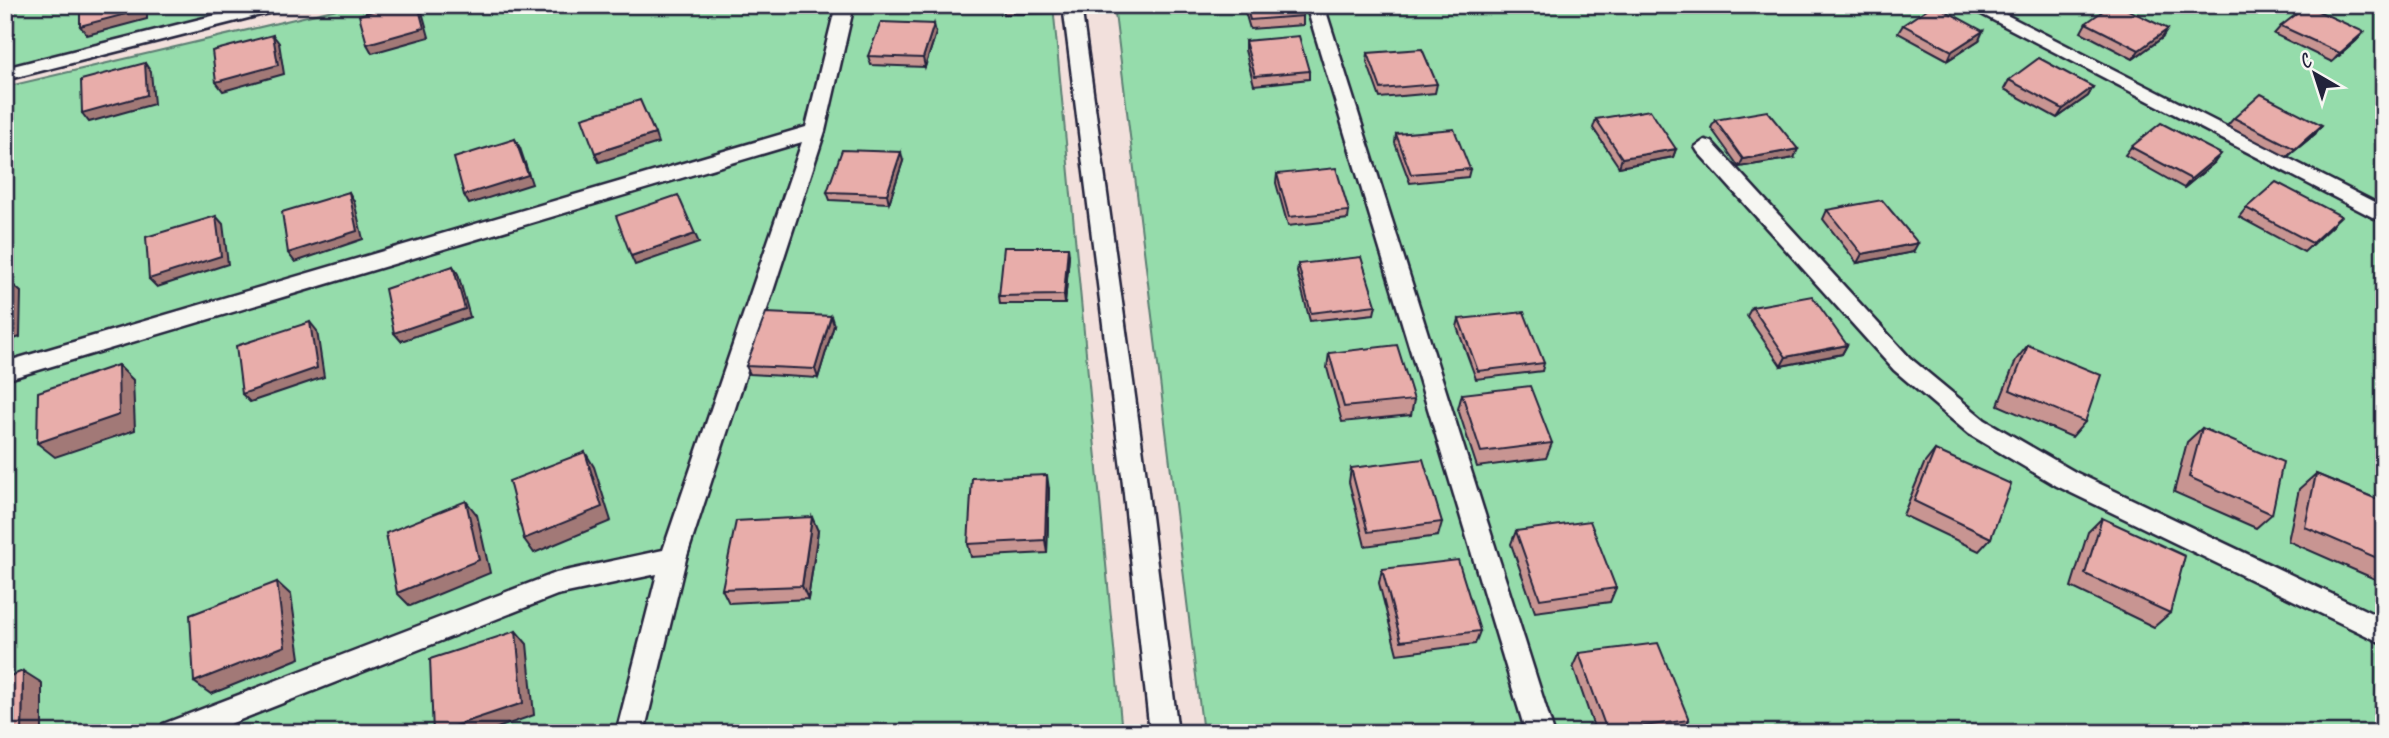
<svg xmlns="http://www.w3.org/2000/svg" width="2389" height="738" font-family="Caveat,sans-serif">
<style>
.green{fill:#95dcab;stroke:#5c7f73;stroke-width:2}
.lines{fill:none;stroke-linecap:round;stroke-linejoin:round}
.lane-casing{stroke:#22223b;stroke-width:5}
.lane{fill:#f6f6f2;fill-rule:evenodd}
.wall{fill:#c89592;stroke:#22223b;stroke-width:2}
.shaded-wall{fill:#a27977;stroke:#22223b;stroke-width:2}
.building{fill:#e8adaa;stroke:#22223b;stroke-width:2}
</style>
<rect width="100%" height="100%" fill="#f2e0dc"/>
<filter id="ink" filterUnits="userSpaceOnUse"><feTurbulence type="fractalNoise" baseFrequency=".0143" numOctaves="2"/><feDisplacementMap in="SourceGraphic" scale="14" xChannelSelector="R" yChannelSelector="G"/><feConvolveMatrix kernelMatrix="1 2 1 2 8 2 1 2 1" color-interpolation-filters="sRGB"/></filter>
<g filter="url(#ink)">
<g class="green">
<path d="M 5,5 L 264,5 L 5,69 Z"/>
<path d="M 354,5 L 1053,5 L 1122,733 L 5,733 L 5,87 Z"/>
<path d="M 1114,5 L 2384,5 L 2384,733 L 1203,733 Z"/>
</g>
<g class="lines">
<defs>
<g id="lane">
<path d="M 256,5 L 287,5 L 284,9 L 5,80 L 5,68 Z"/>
<path d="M 836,5 L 854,5 L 825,131 L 686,559 L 644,733 L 616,733 L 657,574 L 557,595 L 207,733 L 159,733 L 163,724 L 556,573 L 663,550 L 802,142 L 5,380 L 5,362 L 806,127 Z"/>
<path d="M 1063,5 L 1081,5 L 1146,476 L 1178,733 L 1150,733 L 1122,476 Z"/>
<path d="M 1306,5 L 1324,5 L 1554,733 L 1526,733 Z"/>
<path d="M 1964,5 L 1987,5 L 2384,207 L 2384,223 Z"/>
<path d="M 1705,140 L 1712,142 L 1910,358 L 1985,420 L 2075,472 L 2384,619 L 2384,644 L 2057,486 L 1969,434 L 1894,370 L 1698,152 L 1695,147 Z"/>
</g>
</defs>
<use href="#lane" class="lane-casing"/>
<use href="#lane" class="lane"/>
</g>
<g class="wall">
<path d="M 1002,5 L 1057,5 L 1057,13 L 1004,14 Z"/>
<path d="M 1243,5 L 1300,5 L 1303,16 L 1303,25 L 1250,29 Z"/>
<path d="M 2086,23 L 2162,38 L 2133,59 L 2081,32 Z"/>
<path d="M 1903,25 L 1979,40 L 1948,60 L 1898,33 Z"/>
<path d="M 2281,26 L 2364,32 L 2356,41 L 2332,62 L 2274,34 Z"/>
<path d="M 936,33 L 925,67 L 871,65 L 868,56 Z"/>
<path d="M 1245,41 L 1309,71 L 1309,79 L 1254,85 L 1245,50 Z"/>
<path d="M 1368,53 L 1437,84 L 1435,93 L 1380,98 L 1367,62 Z"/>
<path d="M 2009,80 L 2093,87 L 2088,96 L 2057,118 L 2004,89 Z"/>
<path d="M 2234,118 L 2315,134 L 2287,157 L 2227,126 Z"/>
<path d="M 1596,119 L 1676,149 L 1673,157 L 1619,167 L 1593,128 Z"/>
<path d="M 1715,120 L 1794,158 L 1739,167 L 1711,128 Z"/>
<path d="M 1396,134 L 1470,169 L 1468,177 L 1410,183 L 1395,143 Z"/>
<path d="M 2131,147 L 2214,163 L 2184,188 L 2125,155 Z"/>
<path d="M 903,161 L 889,203 L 830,200 L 827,192 Z"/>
<path d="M 1277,174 L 1349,211 L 1348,219 L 1288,226 L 1276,183 Z"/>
<path d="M 2246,208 L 2333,225 L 2304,252 L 2239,217 Z"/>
<path d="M 1827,210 L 1913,252 L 1857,263 L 1823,219 Z"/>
<path d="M 1069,255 L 1065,304 L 1000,304 L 999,296 Z"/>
<path d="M 1298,264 L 1376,305 L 1374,314 L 1310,321 L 1297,272 Z"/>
<path d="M 1752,307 L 1847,345 L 1842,354 L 1781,366 L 1747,316 Z"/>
<path d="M 1459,319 L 1544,363 L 1542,371 L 1476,379 L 1457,327 Z"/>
<path d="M 834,325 L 818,378 L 750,374 L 746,366 Z"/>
<path d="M 2028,345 L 2085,422 L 2072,437 L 1998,405 L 2016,360 Z"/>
<path d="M 1329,353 L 1414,400 L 1411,415 L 1342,422 L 1327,368 Z"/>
<path d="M 1462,394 L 1552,443 L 1546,458 L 1477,467 L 1458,409 Z"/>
<path d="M 2202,428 L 2272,514 L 2256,528 L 2174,492 L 2187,442 Z"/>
<path d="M 1935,450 L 1991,538 L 1979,551 L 1903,515 L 1924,464 Z"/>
<path d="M 1351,468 L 1442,522 L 1438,536 L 1365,546 L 1349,482 Z"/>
<path d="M 2316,474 L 2384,502 L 2384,573 L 2375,579 L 2288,541 L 2299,489 Z"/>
<path d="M 1049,489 L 1047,553 L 971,557 L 968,544 Z"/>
<path d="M 2102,518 L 2170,613 L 2154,627 L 2071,587 L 2088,532 Z"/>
<path d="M 818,531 L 808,599 L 729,603 L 722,589 Z"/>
<path d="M 1516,531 L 1616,588 L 1610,602 L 1535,612 L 1511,544 Z"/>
<path d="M 1382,569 L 1480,631 L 1475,644 L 1397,654 L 1379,583 Z"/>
<path d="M 1579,653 L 1689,720 L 1681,732 L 1596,733 L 1573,666 Z"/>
</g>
<g class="shaded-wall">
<path d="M 141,5 L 147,5 L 147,19 L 87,35 L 80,26 Z"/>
<path d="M 418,5 L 420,5 L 421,8 L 429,37 L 372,53 L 367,44 Z"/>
<path d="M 934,24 L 936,33 L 925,67 L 923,58 Z"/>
<path d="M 2168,29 L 2162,38 L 2133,59 L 2139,50 Z"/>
<path d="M 1983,31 L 1979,40 L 1948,60 L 1952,51 Z"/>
<path d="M 2364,32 L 2356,41 L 2332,62 L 2340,53 Z"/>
<path d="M 273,35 L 279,43 L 284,74 L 223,91 L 216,82 Z"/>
<path d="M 145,63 L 151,72 L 154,104 L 89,122 L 82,113 Z"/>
<path d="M 2093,87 L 2088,96 L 2057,118 L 2063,109 Z"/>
<path d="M 5,88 L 10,93 L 8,126 L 5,127 Z"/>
<path d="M 2322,125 L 2315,134 L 2287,157 L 2295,149 Z"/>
<path d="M 655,134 L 658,143 L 599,162 L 595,153 Z"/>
<path d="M 515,139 L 520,148 L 532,184 L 469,204 L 464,195 Z"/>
<path d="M 1676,149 L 1673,157 L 1619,167 L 1622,158 Z"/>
<path d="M 1798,149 L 1794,158 L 1739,167 L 1743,159 Z"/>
<path d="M 901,152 L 903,161 L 889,203 L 887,194 Z"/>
<path d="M 2221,154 L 2214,163 L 2184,188 L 2191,179 Z"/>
<path d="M 349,192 L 354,201 L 363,239 L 295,262 L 288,253 Z"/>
<path d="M 216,216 L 223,224 L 228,264 L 157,287 L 149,279 Z"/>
<path d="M 695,234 L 699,243 L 635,265 L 631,256 Z"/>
<path d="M 1918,243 L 1913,252 L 1857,263 L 1862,254 Z"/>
<path d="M 1068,247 L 1069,255 L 1065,304 L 1064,295 Z"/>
<path d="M 453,266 L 458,274 L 470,317 L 401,341 L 394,333 Z"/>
<path d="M 12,284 L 21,292 L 20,337 L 5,342 L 5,330 Z"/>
<path d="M 831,316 L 834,325 L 818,378 L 815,369 Z"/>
<path d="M 310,322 L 317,331 L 324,377 L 250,402 L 242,394 Z"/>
<path d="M 1847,345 L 1842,354 L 1781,366 L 1786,357 Z"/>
<path d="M 118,365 L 133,380 L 135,430 L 55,457 L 37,443 Z"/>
<path d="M 585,452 L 594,467 L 611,521 L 534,553 L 524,539 Z"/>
<path d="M 1047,475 L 1049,489 L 1047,553 L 1045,540 Z"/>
<path d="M 466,501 L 477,515 L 490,573 L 410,606 L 397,593 Z"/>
<path d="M 812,517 L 818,531 L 808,599 L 802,586 Z"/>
<path d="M 277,582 L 291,595 L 300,658 L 211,694 L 194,682 Z"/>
<path d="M 516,631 L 527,644 L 534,715 L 483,733 L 436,733 Z"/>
<path d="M 23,671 L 42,683 L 42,733 L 22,733 Z"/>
</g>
<g class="building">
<path d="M 80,5 L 141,5 L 141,10 L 80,26 Z"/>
<path d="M 394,5 L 418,5 L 424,28 L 367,44 L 359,15 Z"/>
<path d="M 1246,5 L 1300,5 L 1303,16 L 1250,20 Z"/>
<path d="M 1933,5 L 1935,5 L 1983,31 L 1952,51 L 1903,25 Z"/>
<path d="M 2111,5 L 2118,5 L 2168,29 L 2139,50 L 2086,23 Z"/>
<path d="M 2307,6 L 2364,32 L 2340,53 L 2281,26 Z"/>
<path d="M 881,22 L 934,24 L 923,58 L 868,56 Z"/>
<path d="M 273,35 L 278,65 L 216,82 L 212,51 Z"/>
<path d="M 1299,36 L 1309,71 L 1255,76 L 1245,41 Z"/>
<path d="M 1422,49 L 1437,84 L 1381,89 L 1368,53 Z"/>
<path d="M 2039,58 L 2093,87 L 2063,109 L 2009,80 Z"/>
<path d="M 145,63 L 147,95 L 82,113 L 81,80 Z"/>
<path d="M 2261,94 L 2322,125 L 2295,149 L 2234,118 Z"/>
<path d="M 640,100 L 655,134 L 595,153 L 582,118 Z"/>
<path d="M 1650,110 L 1676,149 L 1622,158 L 1596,119 Z"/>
<path d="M 1767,111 L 1798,149 L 1743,159 L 1715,120 Z"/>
<path d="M 2161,123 L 2221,154 L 2191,179 L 2131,147 Z"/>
<path d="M 1454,129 L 1470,169 L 1411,174 L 1396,134 Z"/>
<path d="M 515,139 L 528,175 L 464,195 L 454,158 Z"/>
<path d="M 842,150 L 901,152 L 887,194 L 827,192 Z"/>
<path d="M 1336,168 L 1349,211 L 1289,217 L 1277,174 Z"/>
<path d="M 2276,182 L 2341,216 L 2312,243 L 2246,208 Z"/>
<path d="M 349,192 L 357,231 L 288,253 L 282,212 Z"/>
<path d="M 678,195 L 695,234 L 631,256 L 616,216 Z"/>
<path d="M 1882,200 L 1918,243 L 1862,254 L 1827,210 Z"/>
<path d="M 216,216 L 221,256 L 149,279 L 146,237 Z"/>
<path d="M 1004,247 L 1068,247 L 1064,295 L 999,296 Z"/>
<path d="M 1361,257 L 1376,305 L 1311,313 L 1298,264 Z"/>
<path d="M 453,266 L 465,309 L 394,333 L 385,289 Z"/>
<path d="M 12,284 L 11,329 L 5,330 L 5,286 Z"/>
<path d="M 1812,296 L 1847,345 L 1786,357 L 1752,307 Z"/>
<path d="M 1524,312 L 1544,363 L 1478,371 L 1459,319 Z"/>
<path d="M 766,313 L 831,316 L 815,369 L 746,366 Z"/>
<path d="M 310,322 L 317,368 L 242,394 L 236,346 Z"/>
<path d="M 1397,345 L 1414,400 L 1344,407 L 1329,353 Z"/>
<path d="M 2028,345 L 2101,375 L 2085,422 L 2010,390 Z"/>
<path d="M 118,365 L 119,415 L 37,443 L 38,392 Z"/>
<path d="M 1530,386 L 1552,443 L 1481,452 L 1462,394 Z"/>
<path d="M 2202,428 L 2283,462 L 2272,514 L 2189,477 Z"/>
<path d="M 1935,450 L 2011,484 L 1991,538 L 1914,501 Z"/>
<path d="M 585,452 L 602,507 L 524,539 L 509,481 Z"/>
<path d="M 1423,459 L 1442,522 L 1368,532 L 1351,468 Z"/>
<path d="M 2316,474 L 2384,502 L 2384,561 L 2305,527 Z"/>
<path d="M 1047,475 L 1045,540 L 968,544 L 972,478 Z"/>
<path d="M 466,501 L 479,560 L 397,593 L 386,533 Z"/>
<path d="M 812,517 L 802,586 L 722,589 L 736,521 Z"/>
<path d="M 2102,518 L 2185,556 L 2170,613 L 2085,574 Z"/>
<path d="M 1590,521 L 1616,588 L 1540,599 L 1516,531 Z"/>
<path d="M 1458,560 L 1480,631 L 1401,641 L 1382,569 Z"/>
<path d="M 277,582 L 285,646 L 194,682 L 190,615 Z"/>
<path d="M 516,631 L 523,703 L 433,733 L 430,659 Z"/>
<path d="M 1658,643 L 1689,720 L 1607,731 L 1579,653 Z"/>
<path d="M 23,671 L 22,733 L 5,733 L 5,678 Z"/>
</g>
</g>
<rect width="2389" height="738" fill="none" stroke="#f6f6f2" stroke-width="28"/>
<rect x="14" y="14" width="2361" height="710" fill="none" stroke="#22223b" stroke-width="2.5" filter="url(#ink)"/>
<g transform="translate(2315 74) rotate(321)" stroke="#f6f6f2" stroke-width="5" paint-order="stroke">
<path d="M0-5L12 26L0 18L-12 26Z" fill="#22223b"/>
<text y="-10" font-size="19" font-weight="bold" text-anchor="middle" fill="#22223b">С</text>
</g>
</svg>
